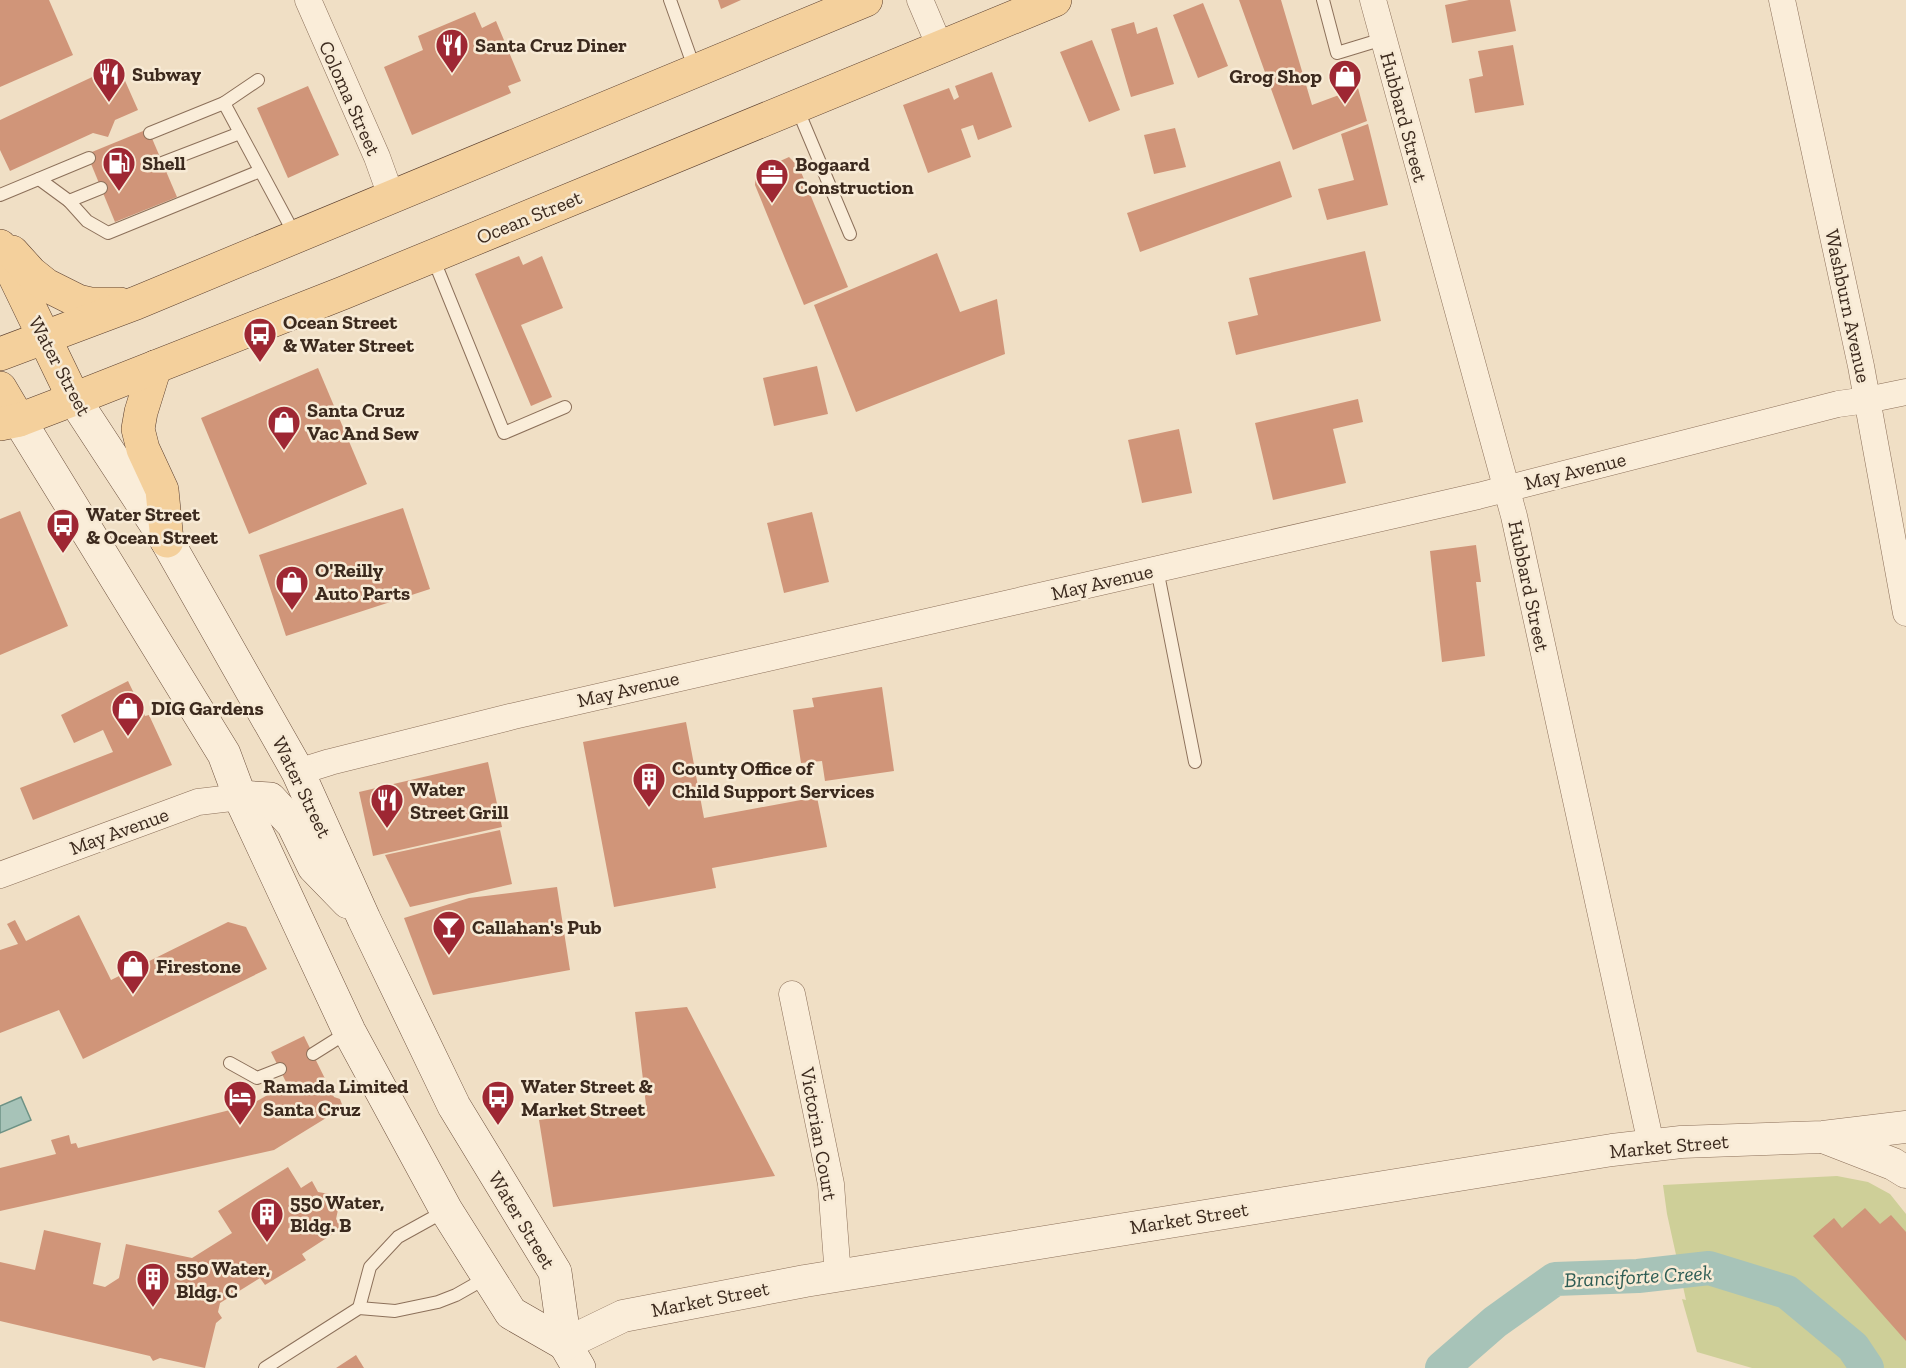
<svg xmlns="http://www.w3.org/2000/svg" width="1906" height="1368" font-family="'Zilla Slab',serif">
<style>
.green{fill:#cecf98}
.water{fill:#a7c3b8;stroke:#6d9285;stroke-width:1.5}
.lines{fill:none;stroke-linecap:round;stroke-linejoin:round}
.canal{stroke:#a7c3b8;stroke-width:34}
.building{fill:#d09579}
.service-casing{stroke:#8c705a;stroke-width:14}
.minor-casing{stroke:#8c705a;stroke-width:27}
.tertiary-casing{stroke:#8c705a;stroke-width:33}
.secondary-casing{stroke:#6e513d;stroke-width:34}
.primary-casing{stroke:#5a3e2e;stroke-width:34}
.service{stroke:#faedd9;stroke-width:12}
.minor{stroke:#faedd9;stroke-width:26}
.tertiary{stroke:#faedd9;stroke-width:32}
.secondary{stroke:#faedd9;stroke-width:33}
.primary{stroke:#f4d09c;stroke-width:33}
.labels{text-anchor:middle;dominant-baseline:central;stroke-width:5;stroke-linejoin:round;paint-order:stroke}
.poi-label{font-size:20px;font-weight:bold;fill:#3c2a1e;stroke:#f7ead5;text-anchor:start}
.street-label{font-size:20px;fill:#3c2a1e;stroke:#f7ead5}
.water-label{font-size:21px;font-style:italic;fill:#2d5c54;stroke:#f7ead5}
</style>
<rect width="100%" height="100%" fill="#f0dfc5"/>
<path class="green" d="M 1837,1176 L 1868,1182 L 1890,1194 L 1906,1214 L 1906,1368 L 1752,1368 L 1697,1352 L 1682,1299 L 1686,1300 L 1667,1214 L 1663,1185 Z"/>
<path class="water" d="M 21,1097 L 31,1120 L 0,1133 L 0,1106 Z"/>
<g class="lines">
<path class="canal" d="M 1442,1368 L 1495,1322 L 1555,1279 L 1638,1276 L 1709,1268 L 1787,1292 L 1853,1347 L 1867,1368"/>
</g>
<g class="building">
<path d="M 0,0 L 49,0 L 73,55 L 0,87 Z"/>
<path d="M 718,0 L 741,0 L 721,9 Z"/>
<path d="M 1239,0 L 1281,0 L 1312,105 L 1358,88 L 1367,121 L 1293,150 Z"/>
<path d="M 1469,0 L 1510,0 L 1516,31 L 1452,43 L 1445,5 Z"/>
<path d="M 1203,3 L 1228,66 L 1198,78 L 1173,15 Z"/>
<path d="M 475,12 L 482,28 L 496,21 L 521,81 L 508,86 L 511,93 L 412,135 L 384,67 L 423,50 L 418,36 Z"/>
<path d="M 1134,22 L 1137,34 L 1157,27 L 1174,84 L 1131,97 L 1111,29 Z"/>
<path d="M 1092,40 L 1120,110 L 1089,122 L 1060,52 Z"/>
<path d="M 1513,45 L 1524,105 L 1475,113 L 1469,79 L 1483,76 L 1478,51 Z"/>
<path d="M 118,65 L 138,110 L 115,120 L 108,137 L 93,133 L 10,171 L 0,150 L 0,120 Z"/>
<path d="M 992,72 L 1012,127 L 978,140 L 973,125 L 961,129 L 971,157 L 928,173 L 903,105 L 949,88 L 954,100 L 959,97 L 955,86 Z"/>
<path d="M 308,86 L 339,155 L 288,178 L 257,108 Z"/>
<path d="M 1368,124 L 1388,205 L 1327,220 L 1318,189 L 1354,180 L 1341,134 Z"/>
<path d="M 1175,128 L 1186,167 L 1154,174 L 1144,135 Z"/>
<path d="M 148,129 L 177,197 L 115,222 L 87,154 Z"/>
<path d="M 789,157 L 799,167 L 848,287 L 804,305 L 755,185 L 756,172 Z"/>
<path d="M 1280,161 L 1292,197 L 1140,252 L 1127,213 Z"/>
<path d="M 1365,251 L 1381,321 L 1236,355 L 1228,322 L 1258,315 L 1249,278 Z"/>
<path d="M 937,253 L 960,312 L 997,299 L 1005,354 L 856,412 L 814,305 Z"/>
<path d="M 519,256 L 523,265 L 542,256 L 563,308 L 521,325 L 552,397 L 531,406 L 475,274 Z"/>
<path d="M 817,366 L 828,414 L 774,426 L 763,378 Z"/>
<path d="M 318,368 L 367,484 L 249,534 L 201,418 Z"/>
<path d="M 1358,399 L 1363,422 L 1333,429 L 1346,483 L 1273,500 L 1255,423 Z"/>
<path d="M 1179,429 L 1192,493 L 1142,503 L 1128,440 Z"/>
<path d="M 403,508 L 430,589 L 286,636 L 259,555 Z"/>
<path d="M 20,511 L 68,626 L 0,655 L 0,519 Z"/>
<path d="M 812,512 L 829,582 L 784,593 L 767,523 Z"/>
<path d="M 1476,545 L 1481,582 L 1476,582 L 1485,656 L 1442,662 L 1430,551 Z"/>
<path d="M 128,681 L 145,716 L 149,715 L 172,765 L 33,820 L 20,788 L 113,752 L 103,730 L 74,743 L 61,715 Z"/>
<path d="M 882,687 L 894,771 L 825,781 L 822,761 L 801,763 L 793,710 L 814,707 L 812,698 Z"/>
<path d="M 686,722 L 704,818 L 817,797 L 827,847 L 712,868 L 716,888 L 614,907 L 583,742 Z"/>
<path d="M 488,762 L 502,827 L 373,856 L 359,792 Z"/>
<path d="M 500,830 L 512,884 L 410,907 L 385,855 Z"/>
<path d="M 557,887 L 570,970 L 433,995 L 404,918 L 469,898 Z"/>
<path d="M 79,915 L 111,980 L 228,922 L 246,927 L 267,969 L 83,1059 L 59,1010 L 0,1033 L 0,950 L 18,944 L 7,924 L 15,920 L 26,941 Z"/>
<path d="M 687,1007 L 775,1176 L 553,1207 L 539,1120 L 646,1105 L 635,1012 Z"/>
<path d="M 304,1036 L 334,1097 L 340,1099 L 343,1107 L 340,1113 L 335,1117 L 331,1115 L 274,1150 L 0,1211 L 0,1168 L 56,1154 L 51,1140 L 69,1135 L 71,1144 L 76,1143 L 78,1148 L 250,1105 L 287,1084 L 271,1052 Z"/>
<path d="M 288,1167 L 301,1188 L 312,1181 L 318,1192 L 341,1196 L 336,1219 L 342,1228 L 302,1254 L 306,1260 L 265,1285 L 260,1278 L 220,1303 L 218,1312 L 222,1318 L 216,1323 L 205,1368 L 160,1358 L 153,1361 L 150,1356 L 0,1321 L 0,1262 L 35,1270 L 44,1230 L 101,1243 L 93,1284 L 105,1287 L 119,1278 L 126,1244 L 192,1258 L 232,1233 L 218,1211 Z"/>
<path d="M 1865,1208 L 1880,1224 L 1891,1215 L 1906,1232 L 1906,1341 L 1813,1236 L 1834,1218 L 1842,1228 Z"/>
<path d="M 356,1355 L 364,1368 L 336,1368 Z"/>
</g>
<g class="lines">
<defs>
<g id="service">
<path d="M 670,0 L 695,70"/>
<path d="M 1323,0 L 1337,53 L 1383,39"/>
<path d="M 224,103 L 258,80"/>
<path d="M 797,108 L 850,234"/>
<path d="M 150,133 L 224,103 L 295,235"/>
<path d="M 162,163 L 240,133"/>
<path d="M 39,179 L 69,201 L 101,188"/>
<path d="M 0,195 L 89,158"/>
<path d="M 69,201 L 87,221 L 108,233 L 260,171"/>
<path d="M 433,258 L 504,433 L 565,407"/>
<path d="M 1157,569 L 1195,762"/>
<path d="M 313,1054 L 348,1032"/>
<path d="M 230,1063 L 257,1078 L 280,1069"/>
<path d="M 359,1308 L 370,1267 L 398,1237 L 445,1211"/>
<path d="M 265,1368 L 359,1308 L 395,1311 L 438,1302 L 456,1295 L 486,1278"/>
</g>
<g id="minor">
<path d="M 308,0 L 377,157 L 391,196"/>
<path d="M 920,0 L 940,47"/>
<path d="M 1373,0 L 1514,516 L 1651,1144"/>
<path d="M 1782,0 L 1861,366 L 1906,613"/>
<path d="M 298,772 L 330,762 L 514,716 L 1478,496 L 1838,404 L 1867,400 L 1906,392"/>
<path d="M 0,875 L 198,802 L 240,797"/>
<path d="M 792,994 L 831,1184 L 838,1276"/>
</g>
<g id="tertiary">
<path d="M 1826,1138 L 1893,1164 L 1906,1172"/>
<path d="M 565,1344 L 623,1316 L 805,1281 L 1612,1150 L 1681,1142 L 1823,1137 L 1906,1127"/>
</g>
<g id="secondary">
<path d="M 74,399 L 167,541 L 298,772 L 364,919 L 454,1106 L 555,1272 L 565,1344 L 579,1368"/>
<path d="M 19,420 L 224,754 L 240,797 L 349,1031 L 446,1210 L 511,1313 L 565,1344"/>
<path d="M 240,797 L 270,799 L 293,824 L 314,867 L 348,902"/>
</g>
<g id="primary">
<path d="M 0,246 L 74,399"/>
<path d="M 12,252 L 31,273 L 46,285 L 78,301 L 91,304 L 120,304"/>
<path d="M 0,354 L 136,303 L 866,0"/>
<path d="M 155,367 L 141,412 L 138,429 L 143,449 L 162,490 L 167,541"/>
<path d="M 0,388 L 19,420"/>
<path d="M 0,424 L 19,420 L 74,399 L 343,293 L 1055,0"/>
</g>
</defs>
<use href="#service" class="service-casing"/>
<use href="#minor" class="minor-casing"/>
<use href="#tertiary" class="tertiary-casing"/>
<use href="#secondary" class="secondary-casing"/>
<use href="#primary" class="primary-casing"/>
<use href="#service" class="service"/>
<use href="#minor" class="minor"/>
<use href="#tertiary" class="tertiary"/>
<use href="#secondary" class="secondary"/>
<use href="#primary" class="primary"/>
</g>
<defs>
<symbol id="restaurant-pin" viewBox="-11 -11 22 30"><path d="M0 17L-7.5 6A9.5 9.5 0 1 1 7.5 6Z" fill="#9e2733" stroke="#f7ead5"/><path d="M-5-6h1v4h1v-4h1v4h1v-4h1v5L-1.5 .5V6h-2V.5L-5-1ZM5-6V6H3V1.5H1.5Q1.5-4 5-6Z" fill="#fff"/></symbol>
<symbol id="shop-pin" viewBox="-11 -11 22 30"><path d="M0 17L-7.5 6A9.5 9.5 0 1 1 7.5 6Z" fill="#9e2733" stroke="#f7ead5"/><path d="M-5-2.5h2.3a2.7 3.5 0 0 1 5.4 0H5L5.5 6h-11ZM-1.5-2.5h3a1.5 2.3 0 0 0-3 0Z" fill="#fff"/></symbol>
<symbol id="fuel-pin" viewBox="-11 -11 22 30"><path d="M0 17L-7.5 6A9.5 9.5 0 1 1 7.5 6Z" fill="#9e2733" stroke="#f7ead5"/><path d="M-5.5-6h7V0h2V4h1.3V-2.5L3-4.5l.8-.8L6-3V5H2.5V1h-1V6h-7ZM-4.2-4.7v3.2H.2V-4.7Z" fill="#fff"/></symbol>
<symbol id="office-pin" viewBox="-11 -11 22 30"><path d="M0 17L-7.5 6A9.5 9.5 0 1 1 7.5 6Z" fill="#9e2733" stroke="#f7ead5"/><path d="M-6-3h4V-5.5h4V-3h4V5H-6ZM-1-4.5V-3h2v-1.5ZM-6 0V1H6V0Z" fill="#fff"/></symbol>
<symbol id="bus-pin" viewBox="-11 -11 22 30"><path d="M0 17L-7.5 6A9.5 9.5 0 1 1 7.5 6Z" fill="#9e2733" stroke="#f7ead5"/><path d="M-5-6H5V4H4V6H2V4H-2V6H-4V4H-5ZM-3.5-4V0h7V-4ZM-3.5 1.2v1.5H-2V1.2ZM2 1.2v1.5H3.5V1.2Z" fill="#fff"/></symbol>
<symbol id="building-pin" viewBox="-11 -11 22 30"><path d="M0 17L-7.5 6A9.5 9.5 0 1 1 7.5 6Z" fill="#9e2733" stroke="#f7ead5"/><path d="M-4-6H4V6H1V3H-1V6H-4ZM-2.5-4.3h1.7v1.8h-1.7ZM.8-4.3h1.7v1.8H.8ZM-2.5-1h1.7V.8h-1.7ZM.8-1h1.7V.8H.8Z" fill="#fff"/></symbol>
<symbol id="bar-pin" viewBox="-11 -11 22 30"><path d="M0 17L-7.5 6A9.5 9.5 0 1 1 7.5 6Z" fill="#9e2733" stroke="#f7ead5"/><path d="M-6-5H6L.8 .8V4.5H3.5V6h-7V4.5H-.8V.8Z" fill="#fff"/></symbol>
<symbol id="hotel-pin" viewBox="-11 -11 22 30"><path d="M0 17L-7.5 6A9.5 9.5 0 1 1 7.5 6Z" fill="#9e2733" stroke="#f7ead5"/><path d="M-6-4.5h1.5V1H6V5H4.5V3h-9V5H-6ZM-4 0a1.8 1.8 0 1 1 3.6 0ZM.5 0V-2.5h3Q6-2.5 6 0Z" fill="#fff"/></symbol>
</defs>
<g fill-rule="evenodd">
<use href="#restaurant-pin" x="433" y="26" width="38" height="52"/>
<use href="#restaurant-pin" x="90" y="55" width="38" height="52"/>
<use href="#shop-pin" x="1326" y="57" width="38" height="52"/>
<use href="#fuel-pin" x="100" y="144" width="38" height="52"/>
<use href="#office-pin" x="753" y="156" width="38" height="52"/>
<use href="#bus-pin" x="241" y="315" width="38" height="52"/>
<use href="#shop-pin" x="265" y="403" width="38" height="52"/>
<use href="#bus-pin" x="44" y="506" width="38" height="52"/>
<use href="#shop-pin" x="273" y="563" width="38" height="52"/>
<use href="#shop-pin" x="109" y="689" width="38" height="52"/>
<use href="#building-pin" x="630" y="760" width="38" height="52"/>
<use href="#restaurant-pin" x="368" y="781" width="38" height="52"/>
<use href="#bar-pin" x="430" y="908" width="38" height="52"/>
<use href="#shop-pin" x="114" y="947" width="38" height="52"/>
<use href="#hotel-pin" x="221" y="1078" width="38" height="52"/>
<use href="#bus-pin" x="479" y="1078" width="38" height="52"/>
<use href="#building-pin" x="248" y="1195" width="38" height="52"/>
<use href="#building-pin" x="134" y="1260" width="38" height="52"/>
</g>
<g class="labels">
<g class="poi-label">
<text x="475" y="45">Santa Cruz Diner</text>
<text x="132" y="74">Subway</text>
<text x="1322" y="76" text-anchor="end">Grog Shop</text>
<text x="142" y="163">Shell</text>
<text x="795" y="164">Bogaard<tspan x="795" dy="23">Construction</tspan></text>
<text x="283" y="322">Ocean Street<tspan x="283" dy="23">&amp; Water Street</tspan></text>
<text x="307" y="410">Santa Cruz<tspan x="307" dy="23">Vac And Sew</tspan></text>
<text x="86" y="514">Water Street<tspan x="86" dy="23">&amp; Ocean Street</tspan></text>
<text x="315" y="570">O'Reilly<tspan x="315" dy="23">Auto Parts</tspan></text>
<text x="151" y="708">DIG Gardens</text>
<text x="672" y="768">County Office of<tspan x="672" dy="23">Child Support Services</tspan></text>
<text x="410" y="789">Water<tspan x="410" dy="23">Street Grill</tspan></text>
<text x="472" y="927">Callahan's Pub</text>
<text x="156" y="966">Firestone</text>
<text x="263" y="1086">Ramada Limited<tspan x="263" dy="23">Santa Cruz</tspan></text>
<text x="521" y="1086">Water Street &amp;<tspan x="521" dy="23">Market Street</tspan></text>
<text x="290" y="1202">550 Water,<tspan x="290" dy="23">Bldg. B</tspan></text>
<text x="176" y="1268">550 Water,<tspan x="176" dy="23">Bldg. C</tspan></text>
</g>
<g class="street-label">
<text transform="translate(350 98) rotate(66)">Coloma Street</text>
<text transform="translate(1404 117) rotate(75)">Hubbard Street</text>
<text transform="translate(529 217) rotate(-22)">Ocean Street</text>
<text transform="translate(1848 306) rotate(78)">Washburn Avenue</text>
<text transform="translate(60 366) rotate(62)">Water Street</text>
<text transform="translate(1575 471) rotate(-14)">May Avenue</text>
<text transform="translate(1102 582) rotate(-13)">May Avenue</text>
<text transform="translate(1529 586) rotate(78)">Hubbard Street</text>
<text transform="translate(628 689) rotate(-13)">May Avenue</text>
<text transform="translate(302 787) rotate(64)">Water Street</text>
<text transform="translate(119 831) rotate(-20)">May Avenue</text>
<text transform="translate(819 1134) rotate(80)">Victorian Court</text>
<text transform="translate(1669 1146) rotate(-5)">Market Street</text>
<text transform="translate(1189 1218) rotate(-9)">Market Street</text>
<text transform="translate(522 1220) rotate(59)">Water Street</text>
<text transform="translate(710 1299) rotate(-11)">Market Street</text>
</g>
<g class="water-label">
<text transform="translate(1638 1276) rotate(-3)">Branciforte Creek</text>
</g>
</g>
</svg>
